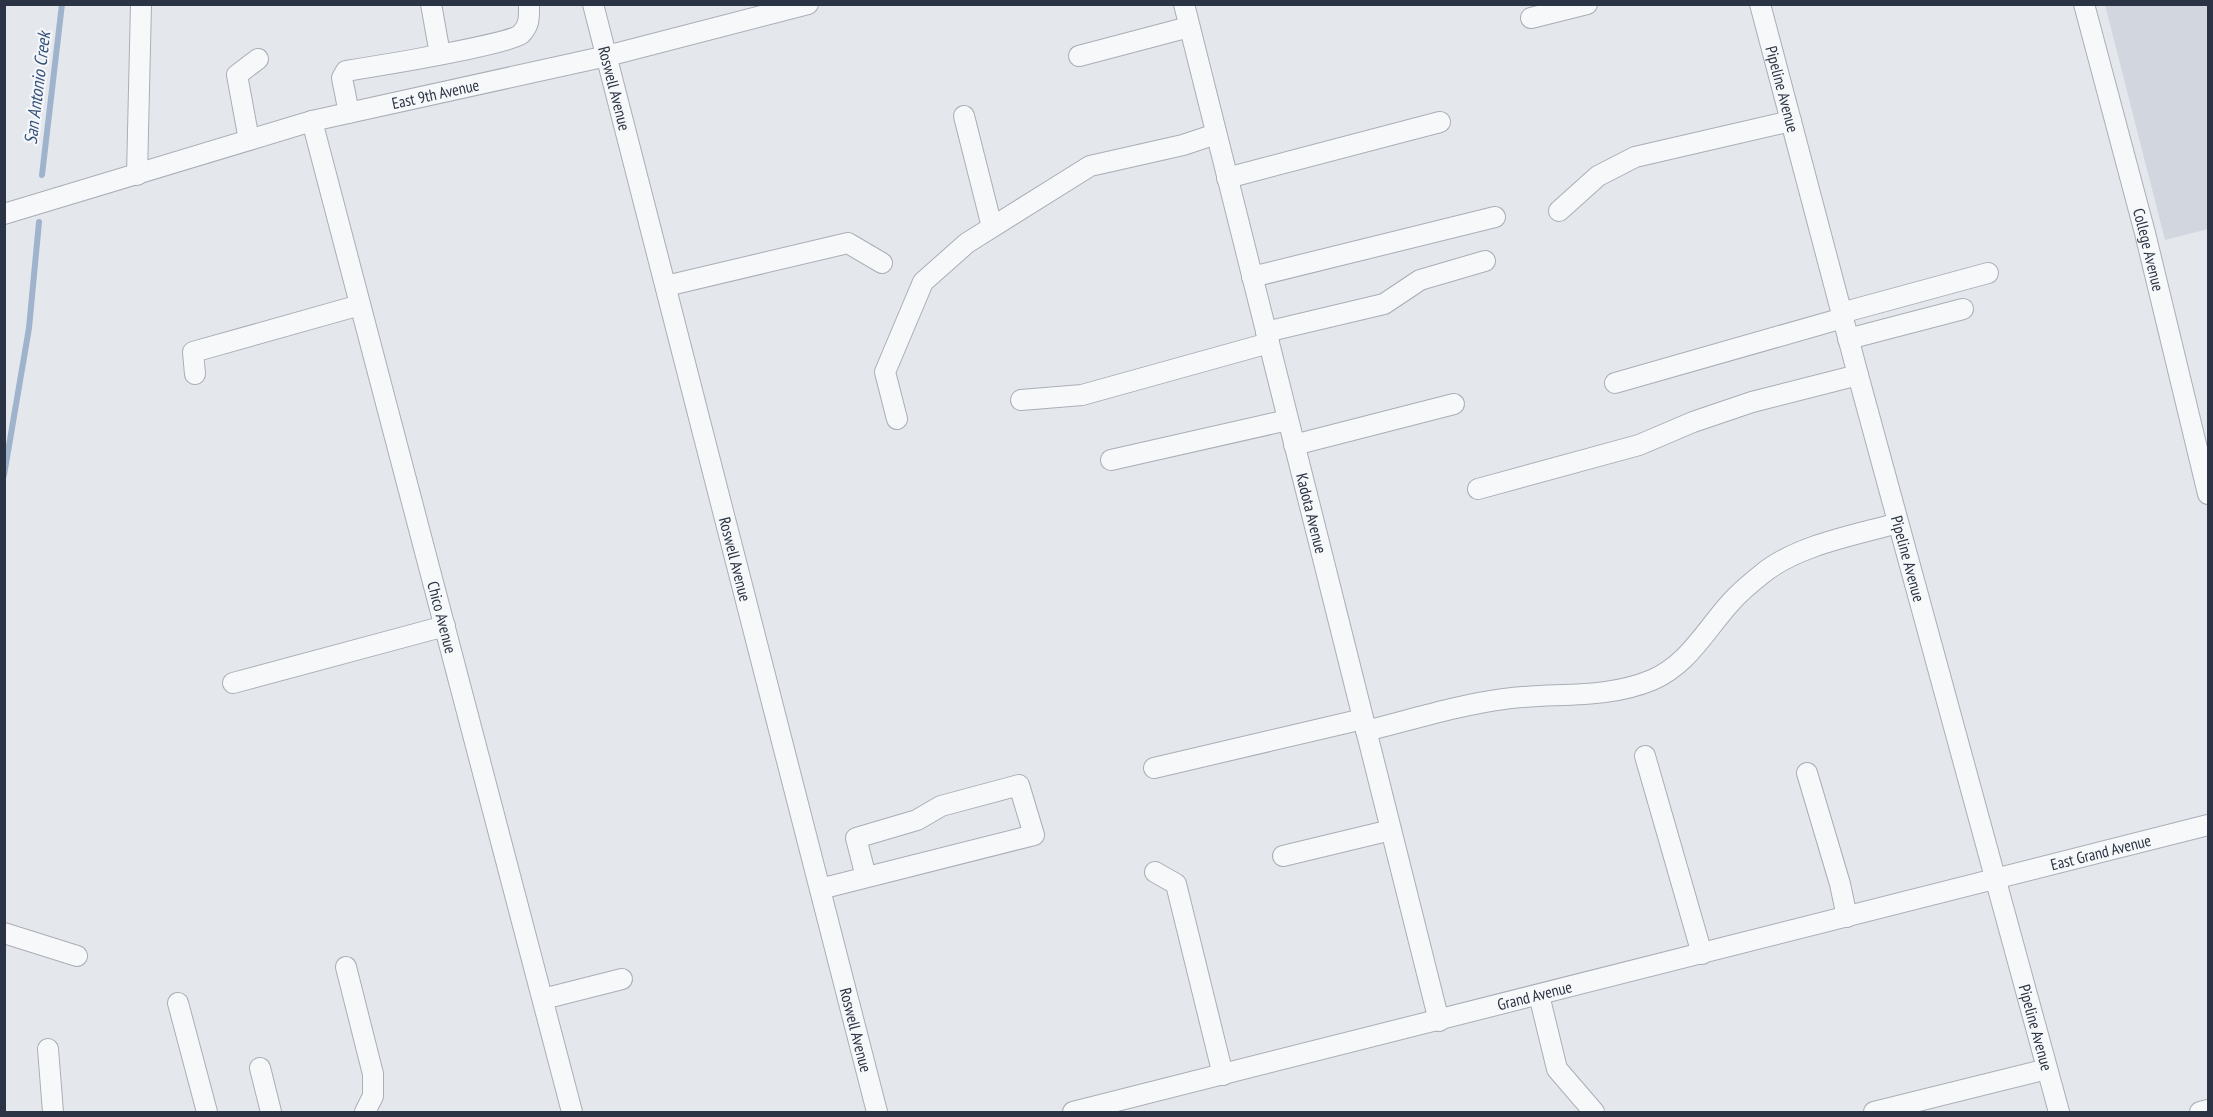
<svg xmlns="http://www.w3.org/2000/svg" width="2213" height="1117" font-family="'PT Sans Narrow',sans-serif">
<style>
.built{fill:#d2d6de}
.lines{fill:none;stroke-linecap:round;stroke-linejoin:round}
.stream{stroke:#9fb4cc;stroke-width:6}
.minor-casing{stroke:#a9aeb7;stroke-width:22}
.minor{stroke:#f7f8fa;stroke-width:20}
.labels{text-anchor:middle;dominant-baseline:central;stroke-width:4.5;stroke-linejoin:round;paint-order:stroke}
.street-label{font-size:16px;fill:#2b3445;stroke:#f4f6f9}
.water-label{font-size:18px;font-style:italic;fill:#34527a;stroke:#f4f6f9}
</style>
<rect width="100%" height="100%" fill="#e4e7ec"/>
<path class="built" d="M 2105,5 L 2208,5 L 2208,229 L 2165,240 Z"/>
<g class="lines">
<g class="stream">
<path d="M 42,175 L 62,4"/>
<path d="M 4,475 L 29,328 L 39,222"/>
</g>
<defs>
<g id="minor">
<path d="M 431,4 L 440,54"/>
<path id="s1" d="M 593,4 L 877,1112"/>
<path id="s2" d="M 1184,4 L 1439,1021"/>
<path id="s3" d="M 1760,4 L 1858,375 L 2059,1112"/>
<path id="s4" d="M 2084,4 L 2145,233 L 2208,494"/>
<path d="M 1531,18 L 1587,4"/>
<path d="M 1079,56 L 1189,27"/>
<path d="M 349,113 L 342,78 L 346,71 C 371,67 509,45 521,34 C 530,25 529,17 529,4"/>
<path d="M 964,116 L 992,227"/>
<path id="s5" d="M 312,121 L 572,1112"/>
<path d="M 249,140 L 237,75 L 258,59"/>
<path d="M 137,175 L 141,4"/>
<path d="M 1227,178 L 1440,122"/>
<path d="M 1559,211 L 1598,176 L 1635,157 L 1791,121"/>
<path id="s6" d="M 4,214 L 312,121 L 607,56 L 808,4"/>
<path d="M 1252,277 L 1495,217"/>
<path d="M 666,286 L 848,243 L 882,263"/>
<path d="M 1841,313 L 1988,273"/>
<path d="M 1266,332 L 1384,304 L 1420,280 L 1485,261"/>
<path d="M 1848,339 L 1963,309"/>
<path d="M 195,374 L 193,352 L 360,305"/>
<path d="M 1615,383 L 1843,318"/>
<path d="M 1021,400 L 1082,395 L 1269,343"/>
<path d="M 897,419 L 885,372 L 923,282 L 967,243 L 1090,166 L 1183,145 L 1216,134"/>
<path d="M 1294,445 L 1454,404"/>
<path d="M 1111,460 L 1288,420"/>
<path d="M 1478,489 L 1639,445 L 1693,422 L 1752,402 L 1858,375"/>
<path d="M 233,683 L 445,626"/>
<path d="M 1366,731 C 1411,720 1458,705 1504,699 C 1553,692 1604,700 1652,680 C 1689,664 1706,629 1732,601 C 1741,591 1752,582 1762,574 C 1797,545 1856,535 1898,523"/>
<path d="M 1645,756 L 1702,954"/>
<path d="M 1154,768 L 1363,719"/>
<path d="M 1807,773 L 1840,884 L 1847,917"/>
<path d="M 1283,856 L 1391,830"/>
<path d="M 1155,872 L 1176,884 L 1223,1075"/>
<path d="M 820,889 L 1034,835 L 1019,785 L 941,806 L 917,820 L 856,838 L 866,877"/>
<path d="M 4,933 L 77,956"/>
<path d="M 346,967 L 373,1074 L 373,1096 L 365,1112"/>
<path d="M 1539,995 L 1557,1069 L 1594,1112"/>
<path d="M 543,999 L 622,979"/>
<path d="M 178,1003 L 207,1112"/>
<path d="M 48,1049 L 53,1112"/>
<path d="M 260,1068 L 271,1112"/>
<path id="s7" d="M 1073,1112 L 2208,825"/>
<path d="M 1874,1112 L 2047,1069"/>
<path d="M 2200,1112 L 2208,1110"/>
</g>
</defs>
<use href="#minor" class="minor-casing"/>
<use href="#minor" class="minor"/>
</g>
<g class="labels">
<g class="street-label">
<text stroke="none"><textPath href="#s1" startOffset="87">Roswell Avenue</textPath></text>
<text stroke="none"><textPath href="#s3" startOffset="88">Pipeline Avenue</textPath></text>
<text stroke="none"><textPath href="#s6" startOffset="448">East 9th Avenue</textPath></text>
<text stroke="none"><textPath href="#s4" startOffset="254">College Avenue</textPath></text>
<text stroke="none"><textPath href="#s2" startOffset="525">Kadota Avenue</textPath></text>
<text stroke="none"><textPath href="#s1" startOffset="573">Roswell Avenue</textPath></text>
<text stroke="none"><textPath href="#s3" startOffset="574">Pipeline Avenue</textPath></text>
<text stroke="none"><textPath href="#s5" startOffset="513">Chico Avenue</textPath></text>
<text stroke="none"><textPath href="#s7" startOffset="1060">East Grand Avenue</textPath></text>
<text stroke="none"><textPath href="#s7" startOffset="476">Grand Avenue</textPath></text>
<text stroke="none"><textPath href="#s3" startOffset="1060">Pipeline Avenue</textPath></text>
<text stroke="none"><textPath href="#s1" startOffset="1059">Roswell Avenue</textPath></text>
</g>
<g class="water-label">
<text transform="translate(37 88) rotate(-83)">San Antonio Creek</text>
</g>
</g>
<rect width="2213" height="1117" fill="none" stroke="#2b3445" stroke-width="12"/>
</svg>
